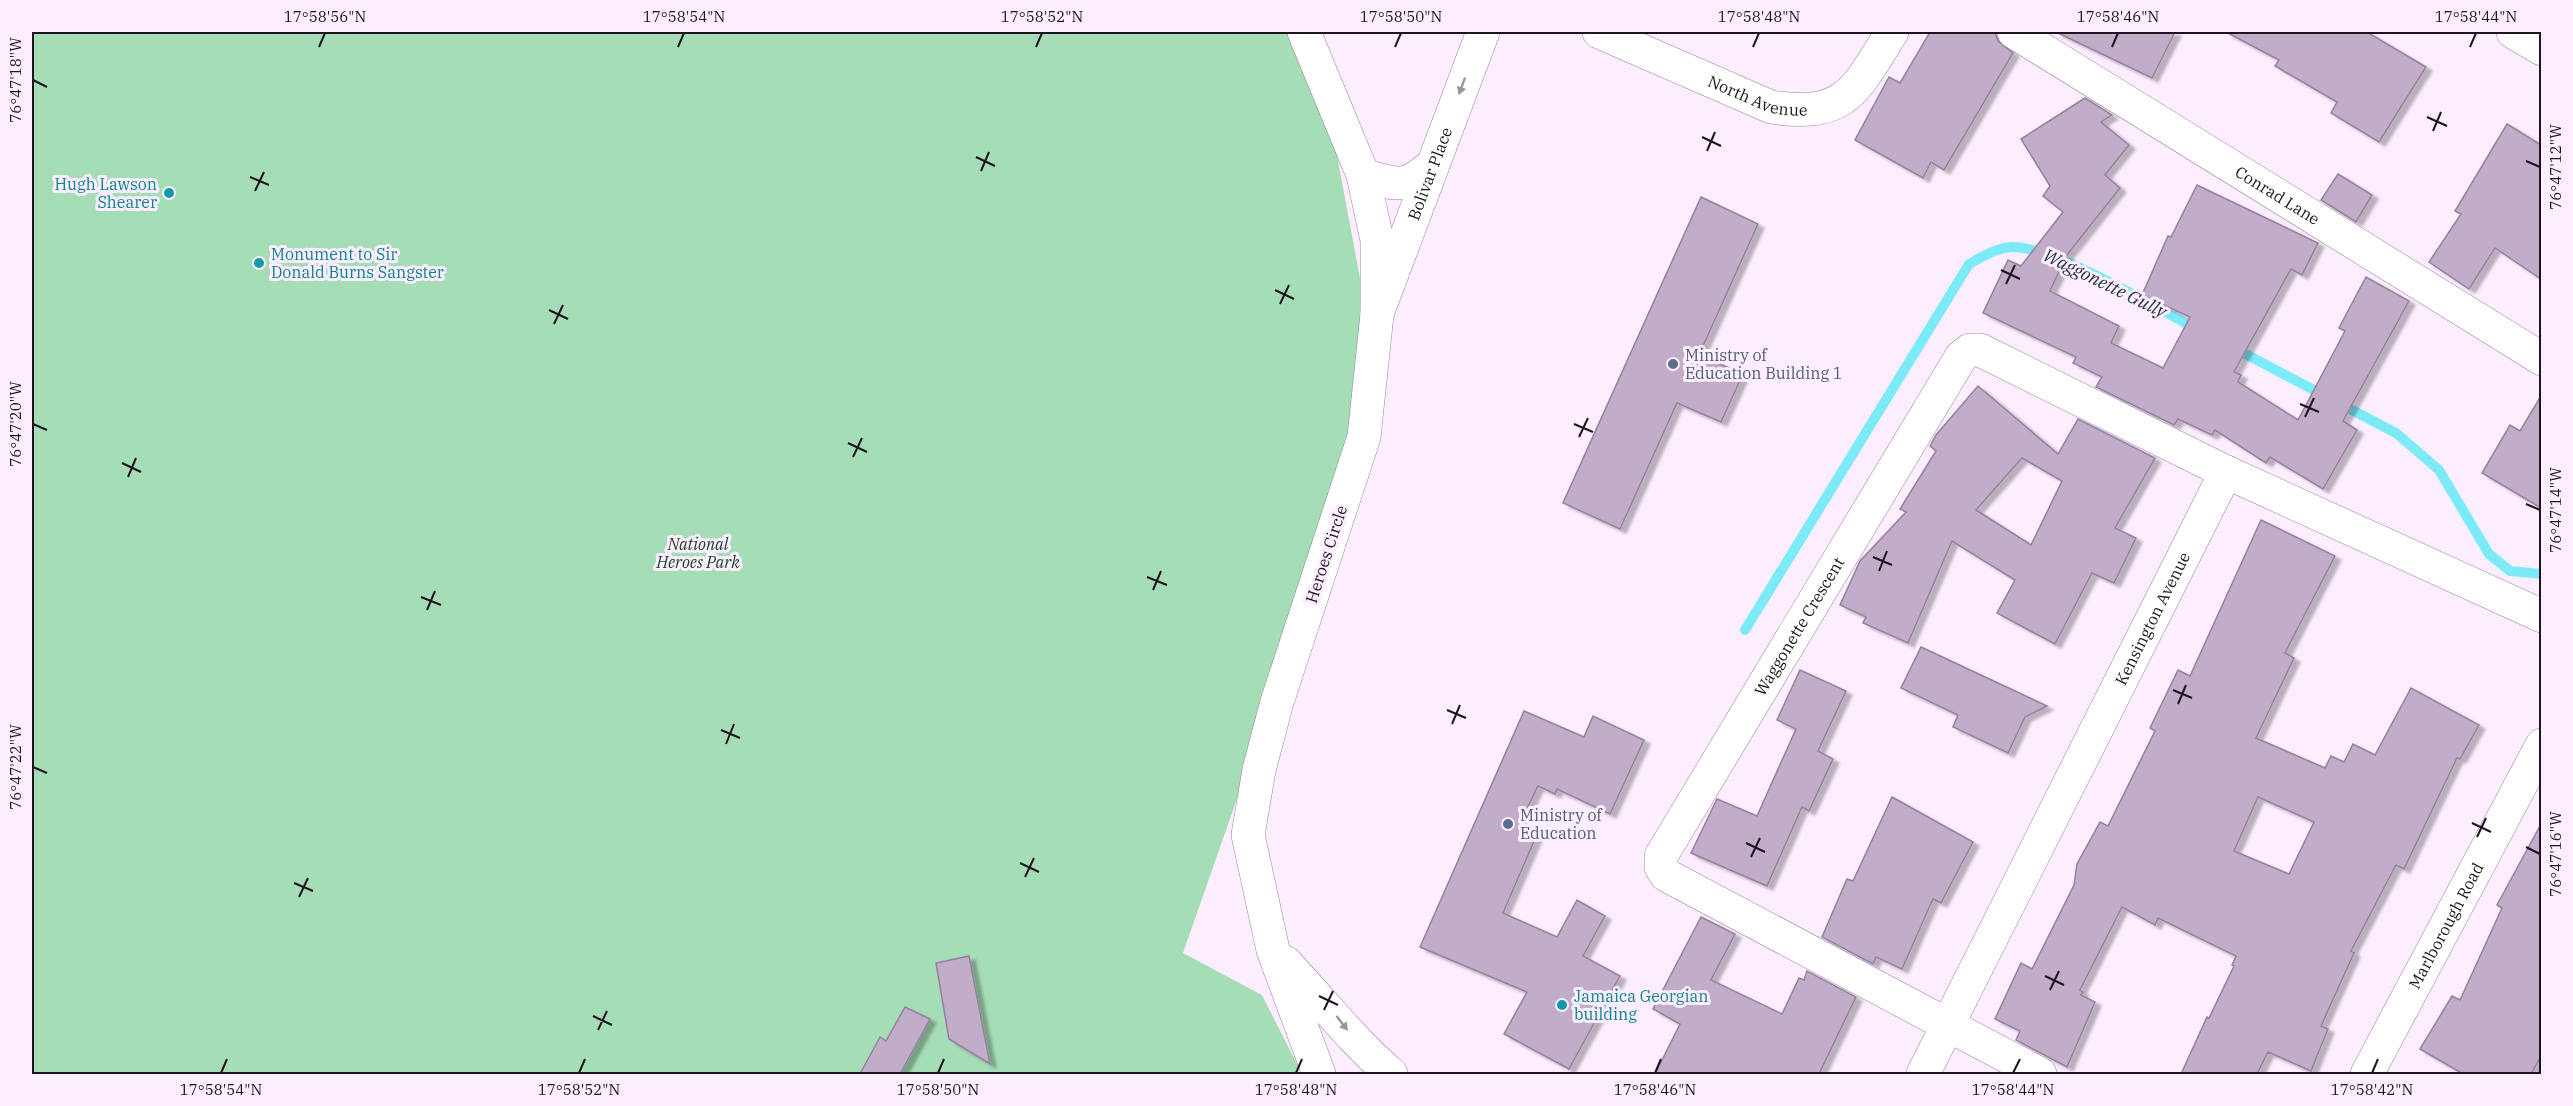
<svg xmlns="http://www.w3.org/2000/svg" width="2573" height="1106" font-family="'IBM Plex Serif',serif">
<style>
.green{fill:#a5ddb6}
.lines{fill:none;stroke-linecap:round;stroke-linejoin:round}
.stream{stroke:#7debf7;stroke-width:10}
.building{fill:#c1acc9;stroke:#95819d;stroke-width:1.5;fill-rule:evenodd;filter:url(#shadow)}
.minor-casing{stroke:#98819b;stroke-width:34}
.major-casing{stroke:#98819b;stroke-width:34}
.minor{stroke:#fff;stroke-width:33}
.major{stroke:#fff;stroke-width:33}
.oneway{fill:#99959a}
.ticks{fill:none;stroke:#1d141e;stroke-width:2}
.culture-dot{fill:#0f9aa8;stroke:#fdeeff;stroke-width:2}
.service-dot{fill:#5c6f8a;stroke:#fdeeff;stroke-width:2}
.labels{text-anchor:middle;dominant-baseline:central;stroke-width:6;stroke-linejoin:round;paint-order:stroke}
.street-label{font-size:16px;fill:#1d141e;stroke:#fdeeff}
.culture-label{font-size:16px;fill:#0d838f;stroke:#fdeeff;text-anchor:start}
.service-label{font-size:16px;fill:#4e5e75;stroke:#fdeeff;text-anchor:start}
.park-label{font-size:16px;font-style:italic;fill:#1a422a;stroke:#fdeeff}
.water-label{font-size:18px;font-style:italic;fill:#193336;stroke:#fdeeff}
.neatline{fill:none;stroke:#1d141e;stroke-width:2}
.ticks-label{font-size:15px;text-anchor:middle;fill:#1d141e}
</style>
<defs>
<filter id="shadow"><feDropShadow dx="6" dy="4" stdDeviation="1.5" flood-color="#0004"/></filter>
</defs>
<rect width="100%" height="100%" fill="#fdeeff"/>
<path class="green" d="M 32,32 L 1314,32 L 1365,305 L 1341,502 L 1183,953 L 1262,995 L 1298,1066 L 1298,1074 L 32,1074 Z"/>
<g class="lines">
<g class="stream">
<path d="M 2234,348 L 2396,433 L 2439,470 L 2489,554 L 2510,571 L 2542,574"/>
<path d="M 1745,630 L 1969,264 C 1983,256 1996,248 2012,247 C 2053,246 2158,308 2198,330"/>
</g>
</g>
<g class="building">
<path d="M 1930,32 L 1995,32 L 1998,41 L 2013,53 L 1944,170 L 1931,162 L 1923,178 L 1855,140 L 1889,77 L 1900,83 Z"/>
<path d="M 2056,32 L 2175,32 L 2152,78 Z"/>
<path d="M 2226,32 L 2367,32 L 2426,67 L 2379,142 L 2331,113 L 2337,102 L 2275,66 L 2279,60 Z"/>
<path d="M 2085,98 L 2112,115 L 2101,122 L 2129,145 L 2105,175 L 2120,188 L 2067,255 L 2050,291 L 2119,326 L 2111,343 L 2163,368 L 2190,317 L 2142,295 L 2168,236 L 2171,237 L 2197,185 L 2318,243 L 2302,275 L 2291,269 L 2234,372 L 2241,375 L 2238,382 L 2298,420 L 2345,331 L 2339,328 L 2366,277 L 2409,301 L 2343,421 L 2357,430 L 2323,489 L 2270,457 L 2266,463 L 2215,430 L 2212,435 L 2178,419 L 2174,425 L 2096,387 L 2102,377 L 2073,363 L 2076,357 L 1983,313 L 2008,260 L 2021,266 L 2063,212 L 2043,196 L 2050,186 L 2021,139 Z"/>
<path d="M 2507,124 L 2541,145 L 2541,279 L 2495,248 L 2469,289 L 2429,262 L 2461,214 L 2455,211 Z"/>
<path d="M 2338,174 L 2372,195 L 2356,222 L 2321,200 Z"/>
<path d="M 1701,197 L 1758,224 L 1699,355 L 1743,374 L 1721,422 L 1677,403 L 1620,529 L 1563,503 Z"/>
<path d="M 1978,386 L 2058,454 L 2078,419 L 2155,458 L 2115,528 L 2136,538 L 2114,583 L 2092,573 L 2055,644 L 1997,613 L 2015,580 L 1952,541 L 1908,643 L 1863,623 L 1866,617 L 1840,605 L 1860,561 L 1906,512 L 1900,509 L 1936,451 L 1930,446 L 1936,435 ZM 2022,458 L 2062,481 L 2031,545 L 1976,510 Z"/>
<path d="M 2541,396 L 2541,508 L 2482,473 L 2510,425 L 2520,431 Z"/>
<path d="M 2261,520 L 2335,556 L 2285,653 L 2294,658 L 2256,738 L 2325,768 L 2331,756 L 2344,762 L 2353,744 L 2375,755 L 2411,688 L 2479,725 L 2460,759 L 2457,758 L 2404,869 L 2396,865 L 2351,951 L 2354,953 L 2321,1026 L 2328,1029 L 2311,1071 L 2268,1052 L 2257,1074 L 2181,1074 L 2207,1017 L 2209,1018 L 2234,966 L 2232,965 L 2236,956 L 2158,918 L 2155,925 L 2122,907 L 2080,990 L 2083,992 L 2081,995 L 2095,1002 L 2067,1067 L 2016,1040 L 2020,1031 L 1995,1019 L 2021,963 L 2032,969 L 2074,885 L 2077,864 L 2100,822 L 2108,826 L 2155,731 L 2150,728 L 2178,670 L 2190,676 ZM 2258,797 L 2314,822 L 2289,874 L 2234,851 Z"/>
<path d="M 1921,647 L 2047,706 L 2025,717 L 2008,753 L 1953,727 L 1958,715 L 1901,688 Z"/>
<path d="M 1800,670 L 1846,691 L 1818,751 L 1833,759 L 1809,811 L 1802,807 L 1767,886 L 1691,853 L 1717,799 L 1757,816 L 1796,729 L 1777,720 Z"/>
<path d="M 1524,711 L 1584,737 L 1593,716 L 1644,740 L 1610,814 L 1557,789 L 1555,794 L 1538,786 L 1520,823 L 1538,832 L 1503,913 L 1557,937 L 1577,900 L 1605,916 L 1583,956 L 1620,976 L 1569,1069 L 1504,1034 L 1527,992 L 1420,947 Z"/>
<path d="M 1892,797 L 1973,842 L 1941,903 L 1933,899 L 1902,969 L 1876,957 L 1873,964 L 1822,937 L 1847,879 L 1853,881 Z"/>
<path d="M 2541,824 L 2541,1056 L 2531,1074 L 2463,1074 L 2420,1049 L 2452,996 L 2460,1000 L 2502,908 L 2497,905 Z"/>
<path d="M 1701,917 L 1735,934 L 1711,980 L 1782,1014 L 1799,978 L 1804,980 L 1807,971 L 1856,997 L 1819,1074 L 1655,1074 L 1680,1024 L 1653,1009 Z"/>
<path d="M 969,956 L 990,1064 L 949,1039 L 936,963 Z"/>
<path d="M 905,1007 L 930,1019 L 900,1074 L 860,1074 L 880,1037 L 886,1041 Z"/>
</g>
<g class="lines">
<defs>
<g id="minor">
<path id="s1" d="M 1599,32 L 1771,107 C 1847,119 1856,89 1892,32"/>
<path id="s2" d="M 2014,32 L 2542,359"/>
<path d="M 2513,32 L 2542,49"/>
<path d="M 1363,175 C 1397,185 1405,190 1433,164"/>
<path id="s3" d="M 1377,314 L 1483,32"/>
<path id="s4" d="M 1923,1074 L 2226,472"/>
<path id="s5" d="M 2040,1074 L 1666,875 L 1661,867 L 1661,856 L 1961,357 L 1970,350 L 1980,350 L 2226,472 L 2542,616"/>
<path id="s6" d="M 2367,1074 L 2542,745"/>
</g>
<g id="major">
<path d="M 1304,32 L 1363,175 L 1377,240 L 1377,315 L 1364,437 L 1277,702 L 1259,770 L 1248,835 L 1273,950 L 1319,1074"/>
<path d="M 1285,962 C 1320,999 1352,1040 1391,1074"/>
</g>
</defs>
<use href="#minor" class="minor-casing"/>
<use href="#major" class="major-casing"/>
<use href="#minor" class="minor"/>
<use href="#major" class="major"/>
</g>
<defs><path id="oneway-solid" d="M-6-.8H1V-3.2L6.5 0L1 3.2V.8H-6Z" transform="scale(1.5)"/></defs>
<g class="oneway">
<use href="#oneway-solid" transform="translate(1462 86) rotate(110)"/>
<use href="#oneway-solid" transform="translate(1342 1023) rotate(52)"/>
</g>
<path class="ticks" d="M 319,47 L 325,33M 678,47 L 684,33M 1036,47 L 1042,33M 1395,47 L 1401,33M 1753,47 L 1759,33M 2112,47 L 2118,33M 2470,47 L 2476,33M 33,80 L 47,87M 2427,117 L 2447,126M 2433,131 L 2441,112M 1702,137 L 1721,146M 1707,151 L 1715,132M 976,157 L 995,166M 2526,161 L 2540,167M 981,171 L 989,152M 250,177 L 269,185M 255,191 L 264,172M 2001,270 L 2020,279M 2006,284 L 2015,265M 1275,290 L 1294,299M 1280,304 L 1289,285M 549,310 L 568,319M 554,324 L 563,305M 2300,404 L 2319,412M 2305,417 L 2314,398M 33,424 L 47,430M 1574,424 L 1593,432M 1579,437 L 1588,418M 848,443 L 867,452M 853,457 L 862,438M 122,463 L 141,472M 128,477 L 136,458M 2526,504 L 2540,510M 1873,557 L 1892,565M 1879,571 L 1887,551M 1147,577 L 1167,585M 1153,590 L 1161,571M 421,597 L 441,605M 427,610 L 435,591M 2173,690 L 2192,698M 2178,704 L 2186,685M 1447,710 L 1466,718M 1452,724 L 1460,705M 721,730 L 740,738M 726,744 L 734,724M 33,767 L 47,773M 2472,823 L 2491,832M 2477,837 L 2486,818M 1746,843 L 1765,852M 2526,847 L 2540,854M 1751,857 L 1760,838M 1020,863 L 1039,872M 1025,877 L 1034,858M 294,883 L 313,891M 299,897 L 308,878M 2045,976 L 2064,985M 2050,990 L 2059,971M 1319,996 L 1338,1005M 1324,1010 L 1333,991M 593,1016 L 612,1025M 598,1030 L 607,1011M 221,1073 L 227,1059M 579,1073 L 585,1059M 938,1073 L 944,1059M 1296,1073 L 1302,1059M 1655,1073 L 1661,1059M 2013,1073 L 2020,1059M 2372,1073 L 2378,1059"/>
<g class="culture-dot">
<circle cx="169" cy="193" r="6"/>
<circle cx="259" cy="263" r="6"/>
<circle cx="1562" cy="1005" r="6"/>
</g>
<g class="service-dot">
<circle cx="1673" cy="364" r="6"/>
<circle cx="1508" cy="824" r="6"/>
</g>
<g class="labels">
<g class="street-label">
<text stroke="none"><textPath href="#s1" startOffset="172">North Avenue</textPath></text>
<text stroke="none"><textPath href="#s3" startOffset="150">Bolivar Place</textPath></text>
<text stroke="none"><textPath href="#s2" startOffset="310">Conrad Lane</textPath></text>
<text transform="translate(1326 554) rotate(-72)">Heroes Circle</text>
<text stroke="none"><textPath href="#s4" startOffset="510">Kensington Avenue</textPath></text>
<text stroke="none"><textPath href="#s5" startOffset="712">Waggonette Crescent</textPath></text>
<text stroke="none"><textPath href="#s6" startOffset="168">Marlborough Road</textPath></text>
</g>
<g class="culture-label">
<text x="157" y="184" text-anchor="end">Hugh Lawson<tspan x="157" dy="18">Shearer</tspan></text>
<text x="271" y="254">Monument to Sir<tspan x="271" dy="18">Donald Burns Sangster</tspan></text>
<text x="1574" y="996">Jamaica Georgian<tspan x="1574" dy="18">building</tspan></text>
</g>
<g class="service-label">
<text x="1685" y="355">Ministry of<tspan x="1685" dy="18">Education Building 1</tspan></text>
<text x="1520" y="815">Ministry of<tspan x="1520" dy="18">Education</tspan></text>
</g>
<g class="park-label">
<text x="698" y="544">National<tspan x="698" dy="18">Heroes Park</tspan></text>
</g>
<g class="water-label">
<text transform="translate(2105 283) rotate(26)">Waggonette Gully</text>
</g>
</g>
<rect width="2573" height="1106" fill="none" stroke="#fdeeff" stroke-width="66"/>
<rect x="33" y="33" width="2507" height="1040" class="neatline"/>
<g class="ticks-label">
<text x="325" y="22">17°58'56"N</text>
<text x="684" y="22">17°58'54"N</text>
<text x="1042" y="22">17°58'52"N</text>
<text x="1401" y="22">17°58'50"N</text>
<text x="1759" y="22">17°58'48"N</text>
<text x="2118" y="22">17°58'46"N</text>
<text x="2476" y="22">17°58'44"N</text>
<text transform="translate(16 80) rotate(-90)" y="5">76°47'18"W</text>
<text transform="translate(2556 167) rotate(-90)" y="5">76°47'12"W</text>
<text transform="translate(16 424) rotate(-90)" y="5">76°47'20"W</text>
<text transform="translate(2556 510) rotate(-90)" y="5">76°47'14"W</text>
<text transform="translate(16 767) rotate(-90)" y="5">76°47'22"W</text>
<text transform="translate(2556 854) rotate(-90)" y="5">76°47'16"W</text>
<text x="221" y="1095">17°58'54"N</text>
<text x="579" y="1095">17°58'52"N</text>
<text x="938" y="1095">17°58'50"N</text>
<text x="1296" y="1095">17°58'48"N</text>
<text x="1655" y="1095">17°58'46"N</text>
<text x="2013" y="1095">17°58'44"N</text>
<text x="2372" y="1095">17°58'42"N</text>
</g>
</svg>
